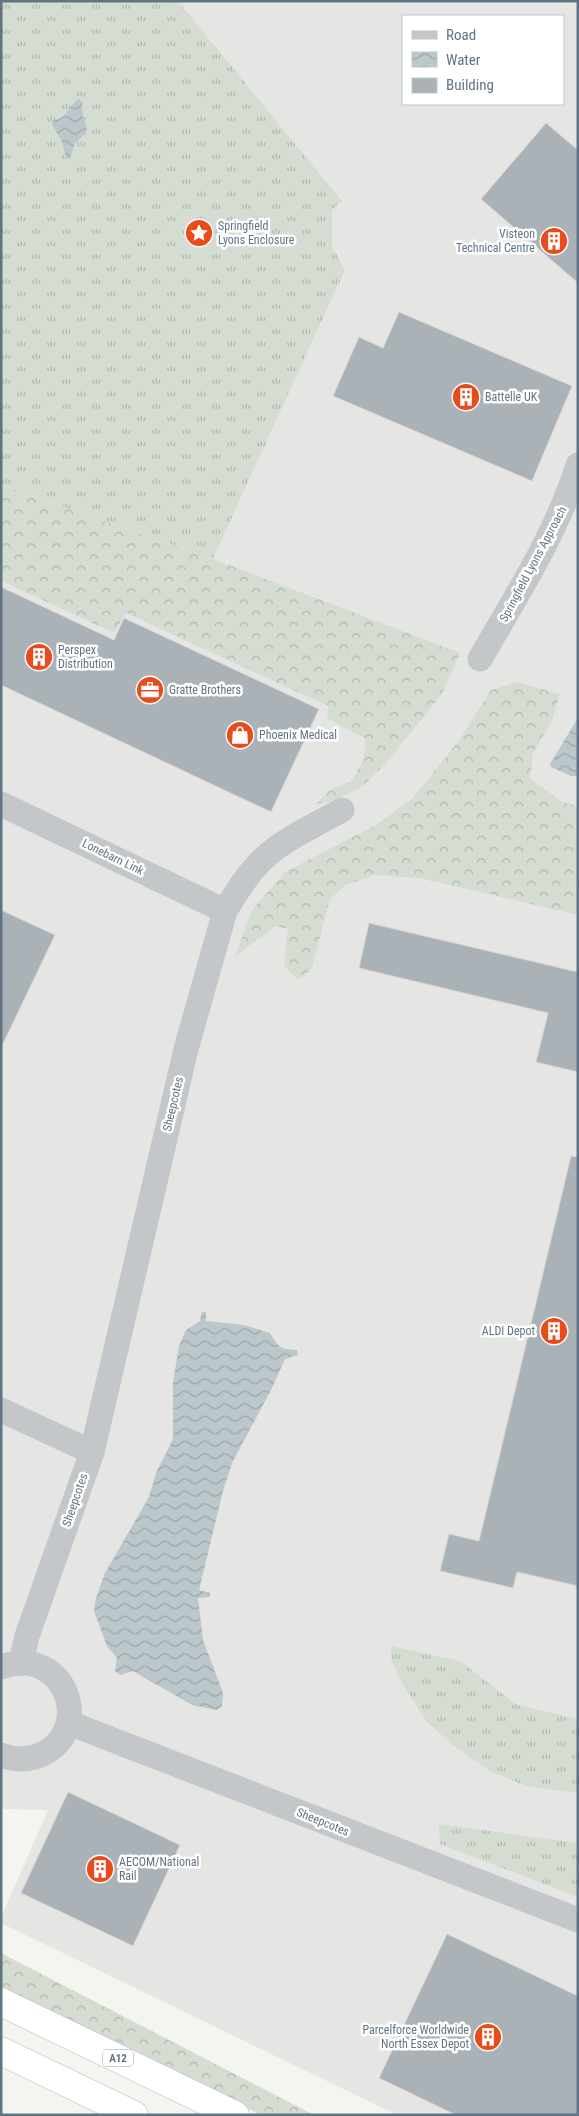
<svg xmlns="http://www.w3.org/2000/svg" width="579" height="2116" font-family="'Roboto Condensed',sans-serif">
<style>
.built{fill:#e5e6e4;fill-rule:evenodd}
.grass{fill:url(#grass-tufts)}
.forest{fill:url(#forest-crowns)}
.water{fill:url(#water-waves)}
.building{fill:#aab2b7;stroke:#d6d6d3}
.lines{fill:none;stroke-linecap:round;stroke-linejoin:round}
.highway-casing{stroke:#b6b9bc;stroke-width:29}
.street{stroke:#c4c7ca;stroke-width:25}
.highway{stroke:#fff;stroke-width:28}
.labels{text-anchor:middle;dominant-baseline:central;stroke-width:5;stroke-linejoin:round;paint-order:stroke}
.shield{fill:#fff;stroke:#919ea8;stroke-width:1}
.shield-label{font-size:11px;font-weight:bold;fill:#627483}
.poi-label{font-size:12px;fill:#627483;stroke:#fff;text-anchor:start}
.street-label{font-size:12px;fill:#627483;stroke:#fff}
</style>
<defs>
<pattern id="grass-tufts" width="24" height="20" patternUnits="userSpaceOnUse" patternTransform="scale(1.25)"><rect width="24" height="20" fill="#d5dcd1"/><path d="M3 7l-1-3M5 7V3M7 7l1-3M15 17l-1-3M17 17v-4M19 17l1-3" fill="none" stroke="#b0b7af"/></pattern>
<pattern id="forest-crowns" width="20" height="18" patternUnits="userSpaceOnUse" patternTransform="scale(1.25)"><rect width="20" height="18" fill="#d5dcd1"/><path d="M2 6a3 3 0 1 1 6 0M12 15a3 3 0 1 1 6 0" fill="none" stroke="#b0b7af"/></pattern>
<pattern id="water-waves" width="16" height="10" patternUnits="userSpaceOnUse" patternTransform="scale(1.25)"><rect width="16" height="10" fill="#bbc7cb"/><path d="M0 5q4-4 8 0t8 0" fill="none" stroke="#9ba6aa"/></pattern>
</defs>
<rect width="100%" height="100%" fill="#f5f5f0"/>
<path class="built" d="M 178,1 L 578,1 L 578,2115 L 397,2115 L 1,1923 L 1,1917 L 48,1810 L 1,1809 L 1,581 L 114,633 L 126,613 L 213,559 L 345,270 L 332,246 L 332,210 L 341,201 ZM 403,16 L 563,16 L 563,104 L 403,104 Z"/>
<g class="grass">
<path d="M 1,1 L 178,1 L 342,201 L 332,210 L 332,246 L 345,270 L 213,559 L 1,485 Z"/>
<path d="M 391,1646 L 460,1661 L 517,1705 L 578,1719 L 578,1793 L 526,1786 L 490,1771 L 454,1746 L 427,1722 L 402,1683 L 391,1660 Z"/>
<path d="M 439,1824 L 578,1843 L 578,1897 L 440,1844 Z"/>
</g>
<g class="forest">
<path d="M 1,485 L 213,559 L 460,653 L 442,694 L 387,762 L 362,787 L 333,801 L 316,804 L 329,791 L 352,781 L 363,760 L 366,739 L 327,718 L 328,706 L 126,613 L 114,633 L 1,581 Z"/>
<path d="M 517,682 L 560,694 L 552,720 L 533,753 L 530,778 L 562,802 L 578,806 L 578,915 L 420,878 L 375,875 L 345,885 L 330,899 L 312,968 L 298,980 L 284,966 L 288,929 L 276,926 L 235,956 L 252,910 L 285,872 L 376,825 L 413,798 L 460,739 L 491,690 Z"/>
<path d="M 1,1953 L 314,2115 L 261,2115 L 1,1991 Z"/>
</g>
<g class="water">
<path d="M 78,99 L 82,101 L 83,118 L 87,128 L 86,133 L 75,143 L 70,158 L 66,158 L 62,142 L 52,124 L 53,121 C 69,116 68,108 78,99 Z"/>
<path d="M 578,714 L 578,776 L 571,776 L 551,767 L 550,764 L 576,721 Z"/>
<path d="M 202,1312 L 206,1312 L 206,1321 L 244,1325 L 270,1333 C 279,1348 280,1349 297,1350 L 298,1355 L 285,1359 L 271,1390 L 232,1463 L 223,1491 L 199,1590 L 210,1593 L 210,1597 L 198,1598 L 203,1640 L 223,1693 L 222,1706 L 217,1710 L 192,1705 L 133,1671 L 120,1675 L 115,1671 L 117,1658 L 107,1646 L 94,1611 L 96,1598 L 105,1573 L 149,1497 L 156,1473 L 173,1439 L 173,1382 L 179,1346 L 186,1330 L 200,1321 Z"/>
</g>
<g class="building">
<path d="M 546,123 L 578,150 L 578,283 L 481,199 Z"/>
<path d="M 399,312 L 572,386 L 532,481 L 333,396 L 359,337 L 383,348 Z"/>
<path d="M 1,587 L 114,640 L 124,618 L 319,709 L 271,812 L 1,685 Z"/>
<path d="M 1,910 L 55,935 L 1,1048 Z"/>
<path d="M 369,923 L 578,972 L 578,1072 L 536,1062 L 548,1013 L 359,968 Z"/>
<path d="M 571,1156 L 578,1157 L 578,1586 L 517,1572 L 513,1588 L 440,1571 L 449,1534 L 479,1541 Z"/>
<path d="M 68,1792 L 180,1845 L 133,1946 L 21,1893 Z"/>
<path d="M 447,1934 L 578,1996 L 578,2115 L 456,2115 L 379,2078 Z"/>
</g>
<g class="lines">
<defs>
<g id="highway">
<path d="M 1,2002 L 235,2115"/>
<path d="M 1,2051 L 134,2115"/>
</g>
</defs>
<use href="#highway" class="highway-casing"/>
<g class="street">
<path d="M 480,659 C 516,596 556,535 578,465"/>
<path d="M 1,804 L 225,911"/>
<path d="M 1,1410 L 92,1452"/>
<path d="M 21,1663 L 27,1636 L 92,1452 L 186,1049 L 225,911 C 236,893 248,873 264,858 C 286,838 316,825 342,810"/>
<path d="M 1,1667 C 67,1643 98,1736 35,1757 C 23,1760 13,1760 1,1755"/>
<path d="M 69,1723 L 578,1920"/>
</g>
<use href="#highway" class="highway"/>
</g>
<defs>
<symbol id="sight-disc" viewBox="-11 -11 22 22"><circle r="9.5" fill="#e94c1c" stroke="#fff"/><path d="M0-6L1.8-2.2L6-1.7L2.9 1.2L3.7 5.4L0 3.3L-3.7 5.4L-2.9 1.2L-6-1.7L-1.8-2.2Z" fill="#fff"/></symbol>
<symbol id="building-disc" viewBox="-11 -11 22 22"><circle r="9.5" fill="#e94c1c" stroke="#fff"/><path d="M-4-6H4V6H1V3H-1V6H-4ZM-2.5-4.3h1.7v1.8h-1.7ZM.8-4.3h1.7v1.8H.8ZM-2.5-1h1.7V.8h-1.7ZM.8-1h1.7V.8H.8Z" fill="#fff"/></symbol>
<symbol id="office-disc" viewBox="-11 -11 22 22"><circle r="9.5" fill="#e94c1c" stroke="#fff"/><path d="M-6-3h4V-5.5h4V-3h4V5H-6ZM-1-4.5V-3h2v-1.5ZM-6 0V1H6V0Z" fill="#fff"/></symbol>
<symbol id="shop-disc" viewBox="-11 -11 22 22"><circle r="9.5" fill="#e94c1c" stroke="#fff"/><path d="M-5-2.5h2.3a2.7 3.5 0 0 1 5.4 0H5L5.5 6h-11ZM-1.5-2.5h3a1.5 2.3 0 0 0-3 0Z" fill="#fff"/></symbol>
</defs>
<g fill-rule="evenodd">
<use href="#sight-disc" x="183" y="217" width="32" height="32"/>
<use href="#building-disc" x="538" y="225" width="32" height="32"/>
<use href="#building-disc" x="450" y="381" width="32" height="32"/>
<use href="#building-disc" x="23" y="641" width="32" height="32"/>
<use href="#office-disc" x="134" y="674" width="32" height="32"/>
<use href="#shop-disc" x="224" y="719" width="32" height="32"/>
<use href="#building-disc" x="538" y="1315" width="32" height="32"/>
<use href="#building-disc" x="84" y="1853" width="32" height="32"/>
<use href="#building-disc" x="472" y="2021" width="32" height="32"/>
</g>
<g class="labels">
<rect class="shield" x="103" y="2049.5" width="30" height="17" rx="4"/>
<g class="shield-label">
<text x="118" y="2058">A12</text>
</g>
<g class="poi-label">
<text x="218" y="226">Springfield<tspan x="218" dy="14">Lyons Enclosure</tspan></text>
<text x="535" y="234" text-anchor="end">Visteon<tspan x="535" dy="14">Technical Centre</tspan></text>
<text x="485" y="397">Battelle UK</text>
<text x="58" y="650">Perspex<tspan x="58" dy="14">Distribution</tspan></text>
<text x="169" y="690">Gratte Brothers</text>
<text x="259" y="735">Phoenix Medical</text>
<text x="535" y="1331" text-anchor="end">ALDI Depot</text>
<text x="119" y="1862">AECOM/National<tspan x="119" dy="14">Rail</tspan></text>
<text x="469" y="2030" text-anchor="end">Parcelforce Worldwide<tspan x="469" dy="14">North Essex Depot</tspan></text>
</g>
<g class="street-label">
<text transform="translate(533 564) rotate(-62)">Springfield Lyons Approach</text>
<text transform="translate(113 857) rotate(26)">Lonebarn Link</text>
<text transform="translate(173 1104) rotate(-77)">Sheepcotes</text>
<text transform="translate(75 1500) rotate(-71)">Sheepcotes</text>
<text transform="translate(323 1822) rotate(22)">Sheepcotes</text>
</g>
</g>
<rect width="579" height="2116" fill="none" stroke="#627483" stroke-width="5"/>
<rect x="402" y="15" width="162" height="90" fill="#ffffff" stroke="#c0c7cd"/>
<rect x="412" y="31" width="25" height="8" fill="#c4c7ca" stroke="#c0c7cd"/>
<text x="446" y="40" font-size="15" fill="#627483">Road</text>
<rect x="412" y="52" width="25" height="15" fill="url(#water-waves)" stroke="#c0c7cd"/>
<text x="446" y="65" font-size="15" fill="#627483">Water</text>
<rect x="412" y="78" width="25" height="15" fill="#aab2b7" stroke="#c0c7cd"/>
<text x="446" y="90" font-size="15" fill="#627483">Building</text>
</svg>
